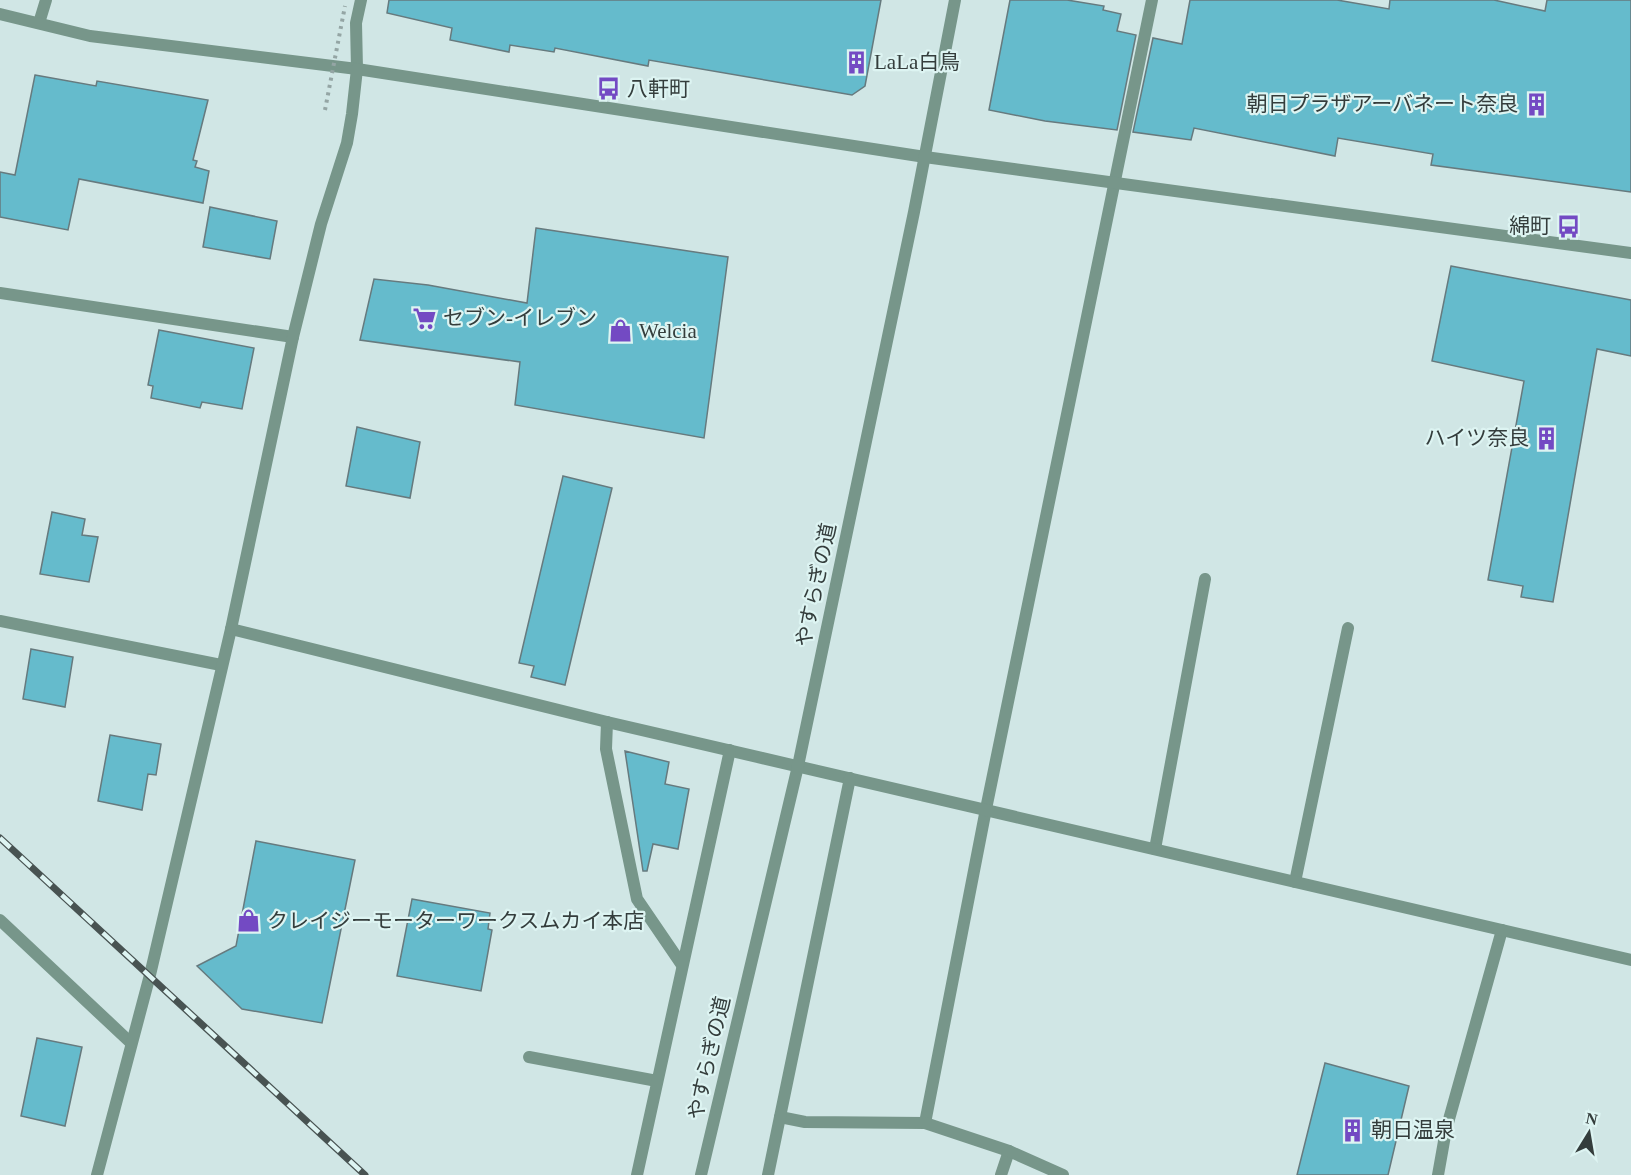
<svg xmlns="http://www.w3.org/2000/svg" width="1631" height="1175" font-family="'Times New Roman','Noto Sans JP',serif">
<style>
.building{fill:#65bbcc;stroke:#667a7e;stroke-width:1.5}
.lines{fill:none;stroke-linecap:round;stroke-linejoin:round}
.service{stroke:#77968a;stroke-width:12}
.minor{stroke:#77968a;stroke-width:12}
.tertiary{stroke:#77968a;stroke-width:12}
.rail-casing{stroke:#485352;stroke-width:7}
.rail{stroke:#ddf4f2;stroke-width:4.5;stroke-dasharray:14;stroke-linecap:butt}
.path-bridge{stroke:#94a5a4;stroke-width:4;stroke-dasharray:3 4.5;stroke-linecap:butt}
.labels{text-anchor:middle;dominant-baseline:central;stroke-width:4.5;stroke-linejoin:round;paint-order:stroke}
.poi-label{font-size:21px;fill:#343d3c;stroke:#ddf4f2;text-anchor:start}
.street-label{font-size:21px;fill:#343d3c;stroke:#ddf4f2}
</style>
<rect width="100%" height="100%" fill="#d0e6e5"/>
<g class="building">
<path d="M 389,0 L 881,0 L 865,86 L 852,95 L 649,60 L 648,66 L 555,48 L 554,52 L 510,45 L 509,52 L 450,40 L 452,28 L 387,13 Z"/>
<path d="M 1010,0 L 1067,0 L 1104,6 L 1103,10 L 1121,14 L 1117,31 L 1136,35 L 1117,130 L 1045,121 L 989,110 Z"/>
<path d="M 1190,0 L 1337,0 L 1389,9 L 1390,0 L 1494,0 L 1545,11 L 1547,0 L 1631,0 L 1631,192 L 1431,165 L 1433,154 L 1338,138 L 1335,156 L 1194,128 L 1191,140 L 1133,132 L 1153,38 L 1182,44 Z"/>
<path d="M 35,75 L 96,86 L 97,81 L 208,100 L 193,160 L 197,161 L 195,167 L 209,171 L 203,203 L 79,179 L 68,230 L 0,217 L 0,172 L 15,175 Z"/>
<path d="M 210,207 L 277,221 L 270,259 L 203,247 Z"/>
<path d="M 536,228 L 728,257 L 704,438 L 515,405 L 520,362 L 360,340 L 374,279 L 428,285 L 527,303 Z"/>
<path d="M 1451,266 L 1631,300 L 1631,356 L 1597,349 L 1553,602 L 1521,597 L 1523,586 L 1488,580 L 1524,381 L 1432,361 Z"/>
<path d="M 159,330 L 254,348 L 242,409 L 202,402 L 200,408 L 151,398 L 153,386 L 148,385 Z"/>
<path d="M 357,427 L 420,442 L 410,498 L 346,486 Z"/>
<path d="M 563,476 L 612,488 L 565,685 L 531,677 L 534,666 L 519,663 Z"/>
<path d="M 52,512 L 85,519 L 82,535 L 98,537 L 89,582 L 40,574 Z"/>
<path d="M 31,649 L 73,657 L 65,707 L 23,699 Z"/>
<path d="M 110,735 L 161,744 L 156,775 L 148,774 L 142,810 L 98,801 Z"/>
<path d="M 625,751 L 669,762 L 665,784 L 689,789 L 678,849 L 653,844 L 647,871 L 643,871 Z"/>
<path d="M 256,841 L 355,860 L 322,1023 L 242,1009 L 197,966 L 236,946 Z"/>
<path d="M 412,899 L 490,913 L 488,929 L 492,930 L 481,991 L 397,976 Z"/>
<path d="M 37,1038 L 82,1047 L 65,1126 L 21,1116 Z"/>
<path d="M 1325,1063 L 1409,1086 L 1388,1175 L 1297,1175 Z"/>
</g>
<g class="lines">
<g class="service">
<path d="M 39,23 L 46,0"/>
<path d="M 0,293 L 293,337"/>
<path d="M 0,621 L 221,665"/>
<path d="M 607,722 L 606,749 L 637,899 L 682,965"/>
<path d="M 1155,849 L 1205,579"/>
<path d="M 1295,882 L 1348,628"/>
<path d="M 529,1057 L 657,1081"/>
<path d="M 925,1123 L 986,809 L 1152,0"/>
<path d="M 1001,1175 L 1009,1151"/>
<path d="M 1438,1175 L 1446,1130 L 1502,930"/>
</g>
<g class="minor">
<path d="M 357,69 L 356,23 L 361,0"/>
<path d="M 231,629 L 607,722 L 1631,960"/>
<path d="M 0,920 L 131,1043"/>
<path d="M 780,1117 L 805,1122 L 925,1123 L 1009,1151 L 1063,1175"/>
<path d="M 637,1175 L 730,750"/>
<path d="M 768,1175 L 850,778"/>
</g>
<g class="tertiary">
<path d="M 0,14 L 90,36 L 357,69 L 925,157 L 1631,253"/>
<path d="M 97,1175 L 150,975 L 231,629 L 293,337 L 321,224 L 347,143 L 352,114 L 357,69"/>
<path d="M 701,1175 L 798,766 L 914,212 L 955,0"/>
</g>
<defs>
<path id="rail" d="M 0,838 L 365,1175"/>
</defs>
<use href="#rail" class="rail-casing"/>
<use href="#rail" class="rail"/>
<path class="path-bridge" d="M 325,110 L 345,6"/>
</g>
<defs>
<symbol id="building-bare" viewBox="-9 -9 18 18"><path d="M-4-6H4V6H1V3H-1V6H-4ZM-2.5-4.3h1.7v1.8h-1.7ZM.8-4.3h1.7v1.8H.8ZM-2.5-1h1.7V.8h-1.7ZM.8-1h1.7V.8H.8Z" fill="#734ac3" stroke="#ddf4f2" stroke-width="2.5" paint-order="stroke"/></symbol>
<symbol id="bus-bare" viewBox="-9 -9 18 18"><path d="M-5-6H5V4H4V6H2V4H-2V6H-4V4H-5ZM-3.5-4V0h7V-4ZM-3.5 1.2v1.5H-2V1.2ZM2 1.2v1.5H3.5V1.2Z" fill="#734ac3" stroke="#ddf4f2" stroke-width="2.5" paint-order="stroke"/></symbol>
<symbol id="supermarket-bare" viewBox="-9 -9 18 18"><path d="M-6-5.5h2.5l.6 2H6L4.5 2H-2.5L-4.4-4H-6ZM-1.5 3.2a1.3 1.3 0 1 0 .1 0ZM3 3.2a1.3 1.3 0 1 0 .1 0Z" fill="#734ac3" stroke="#ddf4f2" stroke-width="2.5" paint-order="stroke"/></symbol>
<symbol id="shop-bare" viewBox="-9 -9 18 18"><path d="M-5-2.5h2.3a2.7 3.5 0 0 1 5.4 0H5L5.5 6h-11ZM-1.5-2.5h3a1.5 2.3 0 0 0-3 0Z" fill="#734ac3" stroke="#ddf4f2" stroke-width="2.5" paint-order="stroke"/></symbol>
</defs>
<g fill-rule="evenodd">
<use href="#building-bare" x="840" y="46" width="33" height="33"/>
<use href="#bus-bare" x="592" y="72" width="33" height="33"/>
<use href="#building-bare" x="1520" y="88" width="33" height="33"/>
<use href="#bus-bare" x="1552" y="210" width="33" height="33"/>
<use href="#supermarket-bare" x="408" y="302" width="33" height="33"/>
<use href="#shop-bare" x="604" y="314" width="33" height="33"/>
<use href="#building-bare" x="1530" y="422" width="33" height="33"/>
<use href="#shop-bare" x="232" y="904" width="33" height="33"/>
<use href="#building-bare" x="1336" y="1114" width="33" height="33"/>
</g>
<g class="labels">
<g class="poi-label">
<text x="874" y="62">LaLa白鳥</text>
<text x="627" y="89">八軒町</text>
<text x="1518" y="104" text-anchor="end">朝日プラザアーバネート奈良</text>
<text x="1551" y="226" text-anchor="end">綿町</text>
<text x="443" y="318">セブン-イレブン</text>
<text x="639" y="331">Welcia</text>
<text x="1529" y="438" text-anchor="end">ハイツ奈良</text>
<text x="267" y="921">クレイジーモーターワークスムカイ本店</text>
<text x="1371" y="1130">朝日温泉</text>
</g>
<g class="street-label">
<text transform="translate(816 585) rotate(-78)">やすらぎの道</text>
<text transform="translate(709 1058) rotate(-77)">やすらぎの道</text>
</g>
</g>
<g transform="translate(1589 1133) rotate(11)" stroke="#ddf4f2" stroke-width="4.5" paint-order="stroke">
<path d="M0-4.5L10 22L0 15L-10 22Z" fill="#343d3c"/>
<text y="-9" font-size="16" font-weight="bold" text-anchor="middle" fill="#343d3c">N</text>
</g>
</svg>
